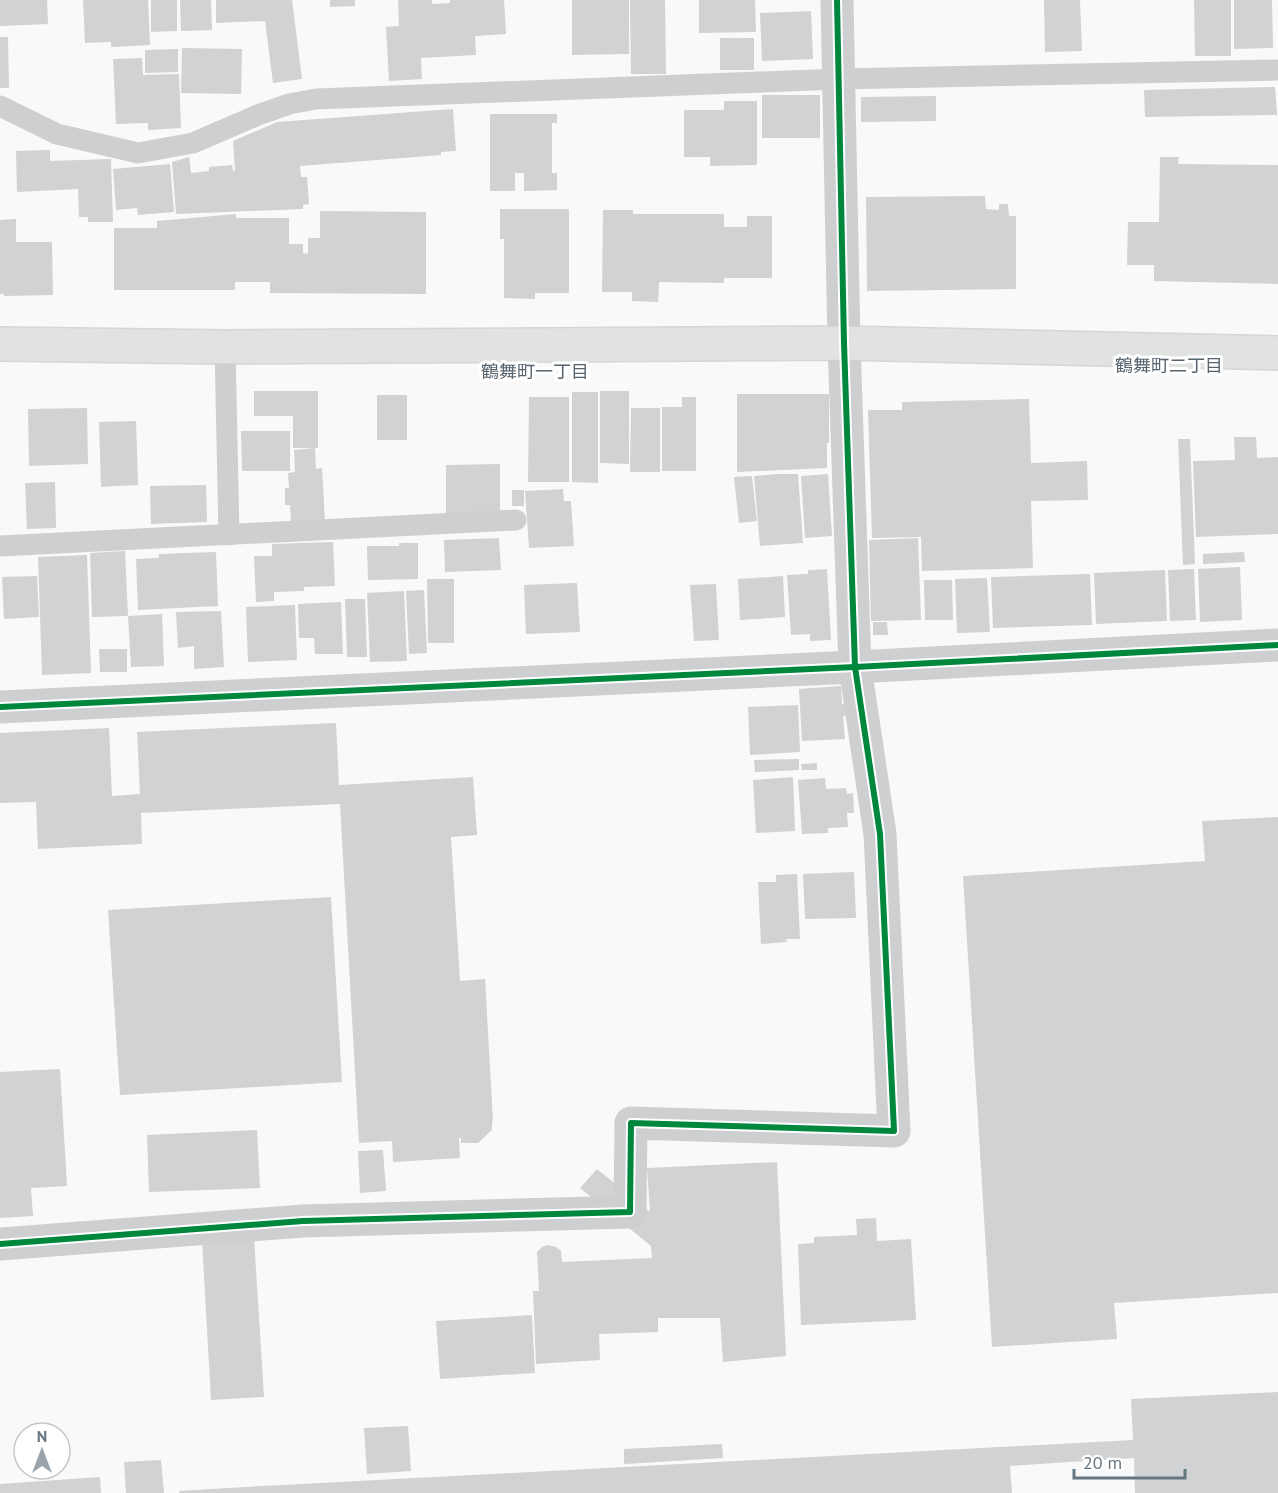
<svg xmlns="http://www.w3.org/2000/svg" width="1278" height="1493" font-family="'PT Sans','Noto Sans JP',sans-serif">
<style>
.building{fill:#d0d2d3}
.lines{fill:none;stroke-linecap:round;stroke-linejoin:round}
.secondary-casing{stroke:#d5d6d7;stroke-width:36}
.lane{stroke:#cecfd0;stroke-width:21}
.street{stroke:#cecfd0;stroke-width:33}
.secondary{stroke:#e1e2e2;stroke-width:33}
.cycleway-casing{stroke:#fff;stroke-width:10}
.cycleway{stroke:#00873e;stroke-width:6}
.labels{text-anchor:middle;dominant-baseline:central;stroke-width:6;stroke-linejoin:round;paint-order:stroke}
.neighbourhood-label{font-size:18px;fill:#57646e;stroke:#fff}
</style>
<rect width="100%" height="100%" fill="#f9f9f9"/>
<g class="building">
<path d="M 0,0 L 47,0 L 48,24 L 0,26 Z"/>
<path d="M 83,0 L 148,0 L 150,45 L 111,47 L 111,42 L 85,43 Z"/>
<path d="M 151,0 L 177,0 L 177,31 L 151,32 Z"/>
<path d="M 180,0 L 211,0 L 212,30 L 181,31 Z"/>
<path d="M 216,0 L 292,0 L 302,79 L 273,83 L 265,21 L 216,23 Z"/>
<path d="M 330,0 L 355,0 L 355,6 L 330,7 Z"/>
<path d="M 398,0 L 432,0 L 432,4 L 450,3 L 450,0 L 504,0 L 506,34 L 475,36 L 476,55 L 421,58 L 422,79 L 389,81 L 386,27 L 399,26 Z"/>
<path d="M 572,0 L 629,0 L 629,54 L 572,55 Z"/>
<path d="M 630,0 L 665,0 L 666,74 L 631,74 Z"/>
<path d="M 699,0 L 755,0 L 756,32 L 699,33 Z"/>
<path d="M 1044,0 L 1080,0 L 1082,51 L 1045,52 Z"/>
<path d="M 1194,0 L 1231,0 L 1231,56 L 1195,56 Z"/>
<path d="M 1234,0 L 1272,0 L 1273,48 L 1234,49 Z"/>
<path d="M 811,11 L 813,59 L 762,61 L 760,13 Z"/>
<path d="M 0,37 L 8,37 L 9,88 L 0,88 Z"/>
<rect x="720" y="38" width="34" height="32"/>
<path d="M 182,48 L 242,49 L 241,94 L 181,93 Z"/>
<path d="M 178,49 L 178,72 L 145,73 L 145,50 Z"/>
<path d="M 142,58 L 143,75 L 179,74 L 181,128 L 148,130 L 148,123 L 116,124 L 113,59 Z"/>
<path d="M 1275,87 L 1277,115 L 1145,117 L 1144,90 Z"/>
<rect x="762" y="95" width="58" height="43"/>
<path d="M 936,96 L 936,121 L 861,122 L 861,97 Z"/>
<path d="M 724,101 L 757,101 L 757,165 L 710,166 L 710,157 L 684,157 L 684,110 L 724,110 Z"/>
<path d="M 453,109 L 456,151 L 441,152 L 441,155 L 300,166 L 301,177 L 307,177 L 309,204 L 303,205 L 303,209 L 176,214 L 172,162 L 189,157 L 191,173 L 209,171 L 209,167 L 232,165 L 233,171 L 235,170 L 233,141 L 277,122 Z"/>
<path d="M 490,114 L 557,114 L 557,123 L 552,123 L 552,173 L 557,173 L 557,190 L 524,191 L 524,173 L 515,173 L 515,191 L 490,191 Z"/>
<path d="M 50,150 L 50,161 L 111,159 L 113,222 L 88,222 L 88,217 L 79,217 L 78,189 L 17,192 L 16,151 Z"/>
<path d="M 1160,157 L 1179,157 L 1178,164 L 1278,165 L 1278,284 L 1154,281 L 1154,265 L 1127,265 L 1128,222 L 1159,222 Z"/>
<path d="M 170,164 L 174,212 L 138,215 L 137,208 L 116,210 L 113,169 Z"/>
<path d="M 985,196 L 986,209 L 999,210 L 999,204 L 1008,204 L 1009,216 L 1016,216 L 1016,289 L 867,291 L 866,197 Z"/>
<path d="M 500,209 L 569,209 L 569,293 L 535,293 L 535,299 L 504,298 L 504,239 L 500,239 Z"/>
<path d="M 603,210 L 633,210 L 633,214 L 724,214 L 724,227 L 747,227 L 747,216 L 772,216 L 772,278 L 724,278 L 724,283 L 659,282 L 658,302 L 632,301 L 632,292 L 602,292 Z"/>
<path d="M 320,211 L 426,212 L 426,294 L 270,293 L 270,282 L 235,282 L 235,290 L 114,290 L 114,228 L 157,228 L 157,221 L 236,214 L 236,218 L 289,218 L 289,244 L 303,244 L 303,253 L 308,254 L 308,238 L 320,238 Z"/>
<path d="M 16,219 L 16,242 L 52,242 L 53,295 L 4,296 L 4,294 L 0,294 L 0,220 Z"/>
<path d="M 254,391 L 318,391 L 318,448 L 293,448 L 293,416 L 254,416 Z"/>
<path d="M 600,391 L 629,391 L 629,464 L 600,463 Z"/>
<path d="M 572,392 L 598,392 L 598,483 L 572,482 Z"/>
<path d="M 737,394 L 829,394 L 829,443 L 827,443 L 827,468 L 737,472 Z"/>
<rect x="377" y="395" width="30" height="45"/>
<path d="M 529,397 L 569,397 L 569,482 L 528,482 Z"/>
<path d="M 682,397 L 696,397 L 696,471 L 662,471 L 662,407 L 682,407 Z"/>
<path d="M 1029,399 L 1031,463 L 1087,461 L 1088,500 L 1031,501 L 1033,568 L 922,571 L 921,537 L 872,538 L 868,410 L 902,410 L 902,402 Z"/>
<path d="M 87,408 L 88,464 L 29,466 L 28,409 Z"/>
<path d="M 631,408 L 660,408 L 660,472 L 630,472 Z"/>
<path d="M 136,421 L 138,485 L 101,487 L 99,422 Z"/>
<path d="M 241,431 L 290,431 L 290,471 L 242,471 Z"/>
<path d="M 1234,437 L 1256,437 L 1257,458 L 1278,457 L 1278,534 L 1196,537 L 1193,461 L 1235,460 Z"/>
<path d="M 1178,439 L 1190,439 L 1195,564 L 1183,565 Z"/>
<path d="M 315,448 L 316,469 L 322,468 L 325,522 L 291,524 L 290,505 L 285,505 L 285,488 L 289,488 L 288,473 L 295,472 L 294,450 Z"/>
<path d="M 500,464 L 500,514 L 446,514 L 446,465 Z"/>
<path d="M 778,474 L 798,474 L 803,543 L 760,546 L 754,476 Z"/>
<path d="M 828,474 L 832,536 L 805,538 L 801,476 Z"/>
<path d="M 752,476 L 757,521 L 739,523 L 734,477 Z"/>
<path d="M 55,482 L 56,528 L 27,529 L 25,483 Z"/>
<path d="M 206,485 L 207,522 L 151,524 L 150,486 Z"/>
<path d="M 563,489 L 564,501 L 571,501 L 574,546 L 529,548 L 525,491 Z"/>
<rect x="512" y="490" width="12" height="16"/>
<path d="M 499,538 L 501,570 L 445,572 L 444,540 Z"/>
<path d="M 918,538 L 921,620 L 871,621 L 869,540 Z"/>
<path d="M 333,542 L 335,586 L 304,587 L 304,591 L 274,592 L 274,601 L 256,602 L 254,556 L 272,556 L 272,544 Z"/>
<path d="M 399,543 L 418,543 L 418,579 L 368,580 L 367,546 L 399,546 Z"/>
<path d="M 125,551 L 128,616 L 92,617 L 90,553 Z"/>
<path d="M 216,552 L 218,606 L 138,610 L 136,559 L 159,558 L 159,554 Z"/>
<path d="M 1244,552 L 1245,562 L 1203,564 L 1203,554 Z"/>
<path d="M 87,555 L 91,673 L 42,675 L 38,557 Z"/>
<path d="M 1240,567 L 1242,620 L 1200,622 L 1198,569 Z"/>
<path d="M 827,569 L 831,640 L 810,641 L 810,634 L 791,635 L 787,575 L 808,574 L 808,570 Z"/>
<path d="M 1194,569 L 1196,620 L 1170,621 L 1168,570 Z"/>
<path d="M 1165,570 L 1167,621 L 1096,624 L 1094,573 Z"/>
<path d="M 1090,574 L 1092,625 L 993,628 L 991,577 Z"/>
<path d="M 37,576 L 39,617 L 4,619 L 2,577 Z"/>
<path d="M 783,576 L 785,617 L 740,620 L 738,579 Z"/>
<path d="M 987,578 L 990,632 L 957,633 L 955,579 Z"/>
<path d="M 427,579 L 454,579 L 454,643 L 428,643 Z"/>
<path d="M 924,580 L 952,580 L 953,620 L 925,620 Z"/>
<path d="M 577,583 L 580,632 L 526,634 L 524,585 Z"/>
<path d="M 716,584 L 719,640 L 694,641 L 690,585 Z"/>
<path d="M 424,590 L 427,653 L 409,654 L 406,591 Z"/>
<path d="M 404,591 L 407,661 L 370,662 L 367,593 Z"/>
<path d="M 345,599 L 365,599 L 367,657 L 347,657 Z"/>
<path d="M 341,602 L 343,654 L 315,654 L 314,638 L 299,638 L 298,604 Z"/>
<path d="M 295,605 L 297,660 L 248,662 L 246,607 Z"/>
<path d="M 221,611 L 224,667 L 194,669 L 194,646 L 178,648 L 176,612 Z"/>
<path d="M 162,614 L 164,666 L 131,667 L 128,616 Z"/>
<path d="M 873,622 L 887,622 L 888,635 L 873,635 Z"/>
<path d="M 99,649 L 127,649 L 127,672 L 100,672 Z"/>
<path d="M 841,686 L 842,704 L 848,704 L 848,716 L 843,716 L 845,739 L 802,741 L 799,689 Z"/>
<path d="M 798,705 L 800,752 L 750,755 L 748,707 Z"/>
<path d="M 336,723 L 339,785 L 473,777 L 477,835 L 451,837 L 460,981 L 485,979 L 493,1121 L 492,1121 L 492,1130 L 478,1143 L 461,1143 L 461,1138 L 459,1138 L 460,1158 L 393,1162 L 392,1141 L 359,1143 L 340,804 L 141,813 L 142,844 L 38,849 L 36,802 L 0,803 L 0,733 L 109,728 L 112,796 L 140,794 L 137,732 Z"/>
<path d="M 799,759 L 799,770 L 755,772 L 754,760 Z"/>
<path d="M 817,763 L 817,770 L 802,770 L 801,764 Z"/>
<path d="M 793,777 L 795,831 L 756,833 L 753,780 Z"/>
<path d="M 825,778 L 826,789 L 846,788 L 847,794 L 853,793 L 854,813 L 847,813 L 848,827 L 828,828 L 828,833 L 802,834 L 798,780 Z"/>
<path d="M 1278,817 L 1278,1293 L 1114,1303 L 1117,1339 L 992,1347 L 963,876 L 1205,861 L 1202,821 Z"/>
<path d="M 854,872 L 856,918 L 805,919 L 803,874 Z"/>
<path d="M 797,874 L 800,939 L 786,939 L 787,942 L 761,944 L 758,882 L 776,882 L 776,875 Z"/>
<path d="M 331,897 L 342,1082 L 120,1095 L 108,910 Z"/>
<path d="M 60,1069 L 67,1186 L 31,1188 L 33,1216 L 0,1218 L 0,1072 Z"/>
<path d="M 257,1130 L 260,1188 L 149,1192 L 147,1135 Z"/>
<path d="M 383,1150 L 386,1191 L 360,1193 L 358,1151 Z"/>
<path d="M 777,1162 L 786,1356 L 723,1362 L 720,1318 L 658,1318 L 658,1332 L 599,1334 L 600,1360 L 536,1364 L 533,1291 L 539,1291 L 537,1252 L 542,1247 L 548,1245 L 556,1247 L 561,1251 L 562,1262 L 652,1258 L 651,1246 L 580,1188 L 597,1169 L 650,1212 L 647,1168 Z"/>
<path d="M 876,1218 L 877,1241 L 911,1239 L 916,1320 L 801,1325 L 798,1244 L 814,1243 L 814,1237 L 857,1235 L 856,1219 Z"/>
<path d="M 254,1238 L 264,1397 L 211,1400 L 202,1241 Z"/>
<path d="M 532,1315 L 535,1373 L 440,1379 L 436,1321 Z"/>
<path d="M 1278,1392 L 1278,1493 L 1135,1493 L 1134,1458 L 1010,1466 L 1012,1493 L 179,1493 L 179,1491 L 228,1488 L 1133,1440 L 1131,1399 Z"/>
<path d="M 408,1426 L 411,1471 L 367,1474 L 364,1428 Z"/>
<path d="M 722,1444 L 723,1458 L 624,1464 L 624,1449 Z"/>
<path d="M 161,1460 L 164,1493 L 126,1493 L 124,1462 Z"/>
<path d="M 100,1477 L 101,1493 L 0,1493 L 0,1484 Z"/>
</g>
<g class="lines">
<defs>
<path id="secondary" d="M 0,344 L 225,347 L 844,343 L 1278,353"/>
</defs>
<use href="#secondary" class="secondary-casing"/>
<g class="lane">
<path d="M 0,106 L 57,134 L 138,153 L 193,143 L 258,115 L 289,104 L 316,99 L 839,79 L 1278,70"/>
<path d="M 225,347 L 229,535"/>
<path d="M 0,546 L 516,520"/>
</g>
<g class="street">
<path d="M 0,707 L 855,667 L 1278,645"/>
<path d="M 0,1244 L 303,1221 L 630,1212 L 631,1123 L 894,1131 L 880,834 L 855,667 L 844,343 L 837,0"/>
</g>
<use href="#secondary" class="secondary"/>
<defs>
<g id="cycleway">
<path d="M 0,707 L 855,667 L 1278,645"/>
<path d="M 0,1244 L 303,1221 L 630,1212 L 631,1123 L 894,1131 L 880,834 L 855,667 L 844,343 L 837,0"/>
</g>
</defs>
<use href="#cycleway" class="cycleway-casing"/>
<use href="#cycleway" class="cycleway"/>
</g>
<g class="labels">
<g class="neighbourhood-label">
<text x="1169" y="365">鶴舞町二丁目</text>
<text x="535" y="371">鶴舞町一丁目</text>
</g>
</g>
<g transform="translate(42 1451)"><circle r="28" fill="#ffffff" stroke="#c1c8cd" stroke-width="1.5"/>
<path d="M0-4.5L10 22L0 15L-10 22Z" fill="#99a4ac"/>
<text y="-9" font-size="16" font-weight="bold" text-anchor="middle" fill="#657683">N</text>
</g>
<path d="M1074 1469v9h111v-9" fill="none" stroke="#657683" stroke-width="3"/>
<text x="1083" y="1469" font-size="18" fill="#657683" stroke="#ffffff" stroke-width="4.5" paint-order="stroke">20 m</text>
</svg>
